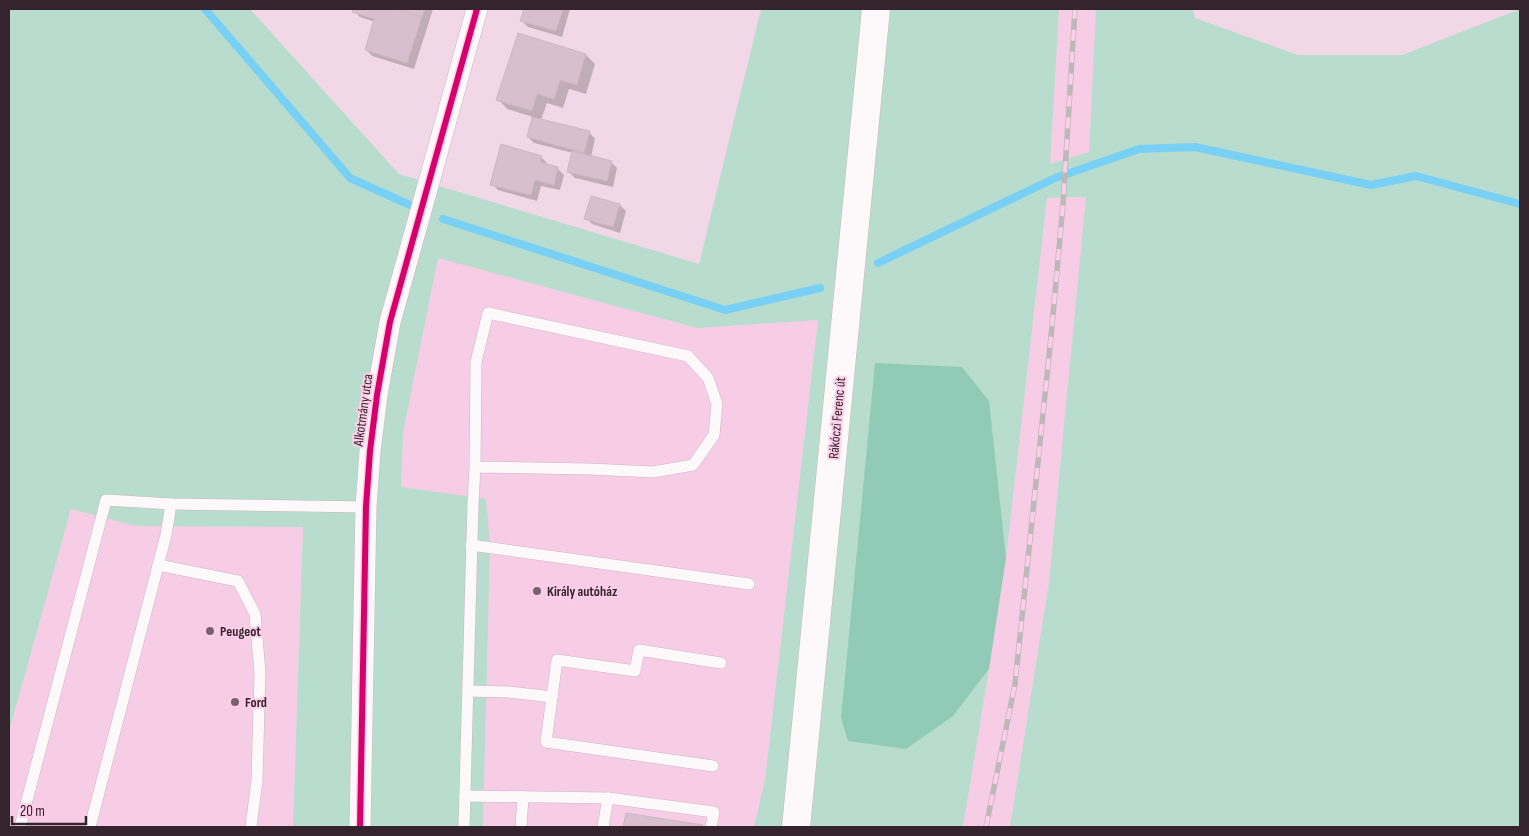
<svg xmlns="http://www.w3.org/2000/svg" width="1529" height="836" font-family="'Sofia Sans Condensed',sans-serif">
<style>
.built{fill:#f6cde4}
.green{fill:#b8ddce}
.forest{fill:#91cab7}
.shadow{fill:#0003}
.lines{fill:none;stroke-linecap:round;stroke-linejoin:round}
.stream{stroke:#78d0f4;stroke-width:8}
.building{fill:#d9bfce;stroke:#ccb8c3}
.lane-casing{stroke:#cab6c2;stroke-width:12}
.street-casing{stroke:#cab6c2;stroke-width:22}
.secondary-casing{stroke:#cab6c2;stroke-width:29}
.lane{stroke:#fdf9fb;stroke-width:11}
.street{stroke:#fdf9fb;stroke-width:21}
.secondary{stroke:#fdf9fb;stroke-width:28}
.rail-casing{stroke:#beb8bc;stroke-width:5.5}
.rail{stroke:#fdcee8;stroke-width:4;stroke-dasharray:11;stroke-linecap:butt}
.cycleway-casing{stroke:#fdcee8;stroke-width:9}
.cycleway{stroke:#d6006c;stroke-width:6}
.poi-dot{fill:#77626e;stroke:#fdcee8;stroke-width:2}
.labels{text-anchor:middle;dominant-baseline:central;stroke-width:4;stroke-linejoin:round;paint-order:stroke}
.street-label{font-size:14px;fill:#35232d;stroke:#fdcee8}
.poi-label{font-size:14px;font-weight:bold;fill:#35232d;stroke:#fdcee8;text-anchor:start}
</style>
<rect width="100%" height="100%" fill="#f2d8e7"/>
<g class="built">
<path d="M 1059,9 L 1096,9 L 1096,26 L 1089,152 L 1050,164 Z"/>
<path d="M 1087,197 L 1049,582 L 1010,827 L 963,827 L 1006,558 L 1047,198 Z"/>
<path d="M 438,258 L 697,328 L 818,320 L 765,780 L 754,827 L 483,827 L 490,547 L 401,488 L 403,433 Z"/>
<path d="M 71,509 L 136,526 L 303,527 L 293,827 L 9,827 L 9,732 Z"/>
</g>
<path class="green" d="M 9,9 L 250,9 L 399,174 L 699,264 L 761,9 L 1059,9 L 1050,164 L 1089,152 L 1096,9 L 1193,9 L 1195,18 L 1298,55 L 1402,55 L 1520,9 L 1520,827 L 1010,827 L 1049,582 L 1086,197 L 1047,198 L 1006,558 L 988,401 L 953,716 L 989,669 L 963,827 L 754,827 L 765,780 L 818,320 L 697,328 L 438,258 L 403,433 L 401,487 L 486,499 L 490,547 L 483,827 L 293,827 L 303,527 L 136,526 L 71,509 L 9,732 Z"/>
<path class="forest" d="M 875,363 L 962,367 L 989,401 L 1006,558 L 989,669 L 953,716 L 906,749 L 848,741 L 841,718 Z"/>
<g class="shadow">
<path d="M 354,9 L 433,9 L 414,69 L 372,56 L 366,49 L 375,22 L 360,17 L 354,11 Z"/>
<path d="M 525,9 L 570,9 L 562,37 L 528,27 L 522,21 Z"/>
<path d="M 586,55 L 595,64 L 586,94 L 569,89 L 563,108 L 547,103 L 541,120 L 589,132 L 595,139 L 591,157 L 611,162 L 617,168 L 613,187 L 575,178 L 569,172 L 573,153 L 534,143 L 528,137 L 533,117 L 507,109 L 498,99 Z"/>
<path d="M 541,157 L 547,163 L 547,166 L 558,169 L 564,175 L 560,190 L 541,186 L 537,201 L 498,190 L 492,184 Z"/>
<path d="M 620,205 L 626,211 L 620,233 L 592,224 L 586,218 Z"/>
<path d="M 627,814 L 702,826 L 704,827 L 625,827 Z"/>
</g>
<g class="lines">
<g class="stream">
<path d="M 205,9 L 350,178 L 410,205"/>
<path d="M 443,219 L 725,310 L 820,288"/>
<path d="M 878,263 L 1055,178 L 1139,149 L 1195,147 L 1371,185 L 1416,176 L 1520,204"/>
</g>
</g>
<g class="building">
<path d="M 353,9 L 395,9 L 422,17 L 407,63 L 365,50 L 374,19 L 352,12 Z"/>
<path d="M 395,9 L 425,9 L 422,17 Z"/>
<path d="M 524,9 L 563,9 L 556,31 L 520,21 Z"/>
<path d="M 518,33 L 586,54 L 577,85 L 560,80 L 554,99 L 537,94 L 532,111 L 496,100 Z"/>
<path d="M 532,117 L 590,131 L 584,153 L 527,137 Z"/>
<path d="M 501,144 L 542,156 L 540,162 L 558,167 L 554,185 L 535,180 L 531,195 L 490,185 Z"/>
<path d="M 572,151 L 612,161 L 607,181 L 567,172 Z"/>
<path d="M 591,196 L 620,204 L 613,227 L 584,219 Z"/>
<path d="M 626,813 L 703,825 L 702,827 L 623,827 Z"/>
</g>
<g class="lines">
<defs>
<g id="lane">
<path d="M 471,545 L 749,584"/>
<path d="M 158,565 L 238,581 L 255,614 L 260,673 L 257,780 L 251,827"/>
<path d="M 468,691 L 509,692 L 552,697 L 557,660 L 635,671 L 639,650 L 721,663"/>
<path d="M 552,697 L 546,742 L 713,766"/>
<path d="M 465,796 L 608,798 L 714,812 L 711,827"/>
<path d="M 20,827 L 106,500 L 171,504 L 366,507"/>
<path d="M 90,827 L 166,535 L 171,504"/>
<path d="M 464,827 L 473,504 L 475,467 L 476,362 L 488,313 L 688,356 L 708,378 L 717,404 L 714,435 L 693,465 L 653,472 L 590,469 L 475,467"/>
<path d="M 521,827 L 523,797"/>
<path d="M 603,827 L 608,798"/>
</g>
<path id="street" d="M 360,827 L 366,507 L 370,451 L 377,395 L 390,322 L 477,9"/>
<path id="secondary" d="M 796,827 L 876,9"/>
</defs>
<use href="#lane" class="lane-casing"/>
<use href="#street" class="street-casing"/>
<use href="#secondary" class="secondary-casing"/>
<use href="#lane" class="lane"/>
<use href="#street" class="street"/>
<use href="#secondary" class="secondary"/>
<defs>
<path id="rail" d="M 986,827 L 1015,684 L 1051,337 L 1063,204 L 1075,9"/>
</defs>
<use href="#rail" class="rail-casing"/>
<use href="#rail" class="rail"/>
<defs>
<path id="cycleway" d="M 360,827 L 366,507 L 370,451 L 377,395 L 390,322 L 477,9"/>
</defs>
<use href="#cycleway" class="cycleway-casing"/>
<use href="#cycleway" class="cycleway"/>
</g>
<g class="poi-dot">
<circle cx="537" cy="591" r="5"/>
<circle cx="210" cy="631" r="5"/>
<circle cx="235" cy="702" r="5"/>
</g>
<g class="labels">
<g class="street-label">
<text transform="translate(363 410) rotate(-82)">Alkotmány utca</text>
<text transform="translate(837 418) rotate(-85)">Rákóczi Ferenc út</text>
</g>
<g class="poi-label">
<text x="547" y="591">Király autóház</text>
<text x="220" y="631">Peugeot</text>
<text x="245" y="702">Ford</text>
</g>
</g>
<rect width="1529" height="836" fill="none" stroke="#35232d" stroke-width="20"/>
<path d="M12 816v8h74v-8" fill="none" stroke="#35232d" stroke-width="2.5"/>
<text x="20" y="816" font-size="15" fill="#35232d" stroke="#fdcee8" stroke-width="4" paint-order="stroke">20 m</text>
</svg>
